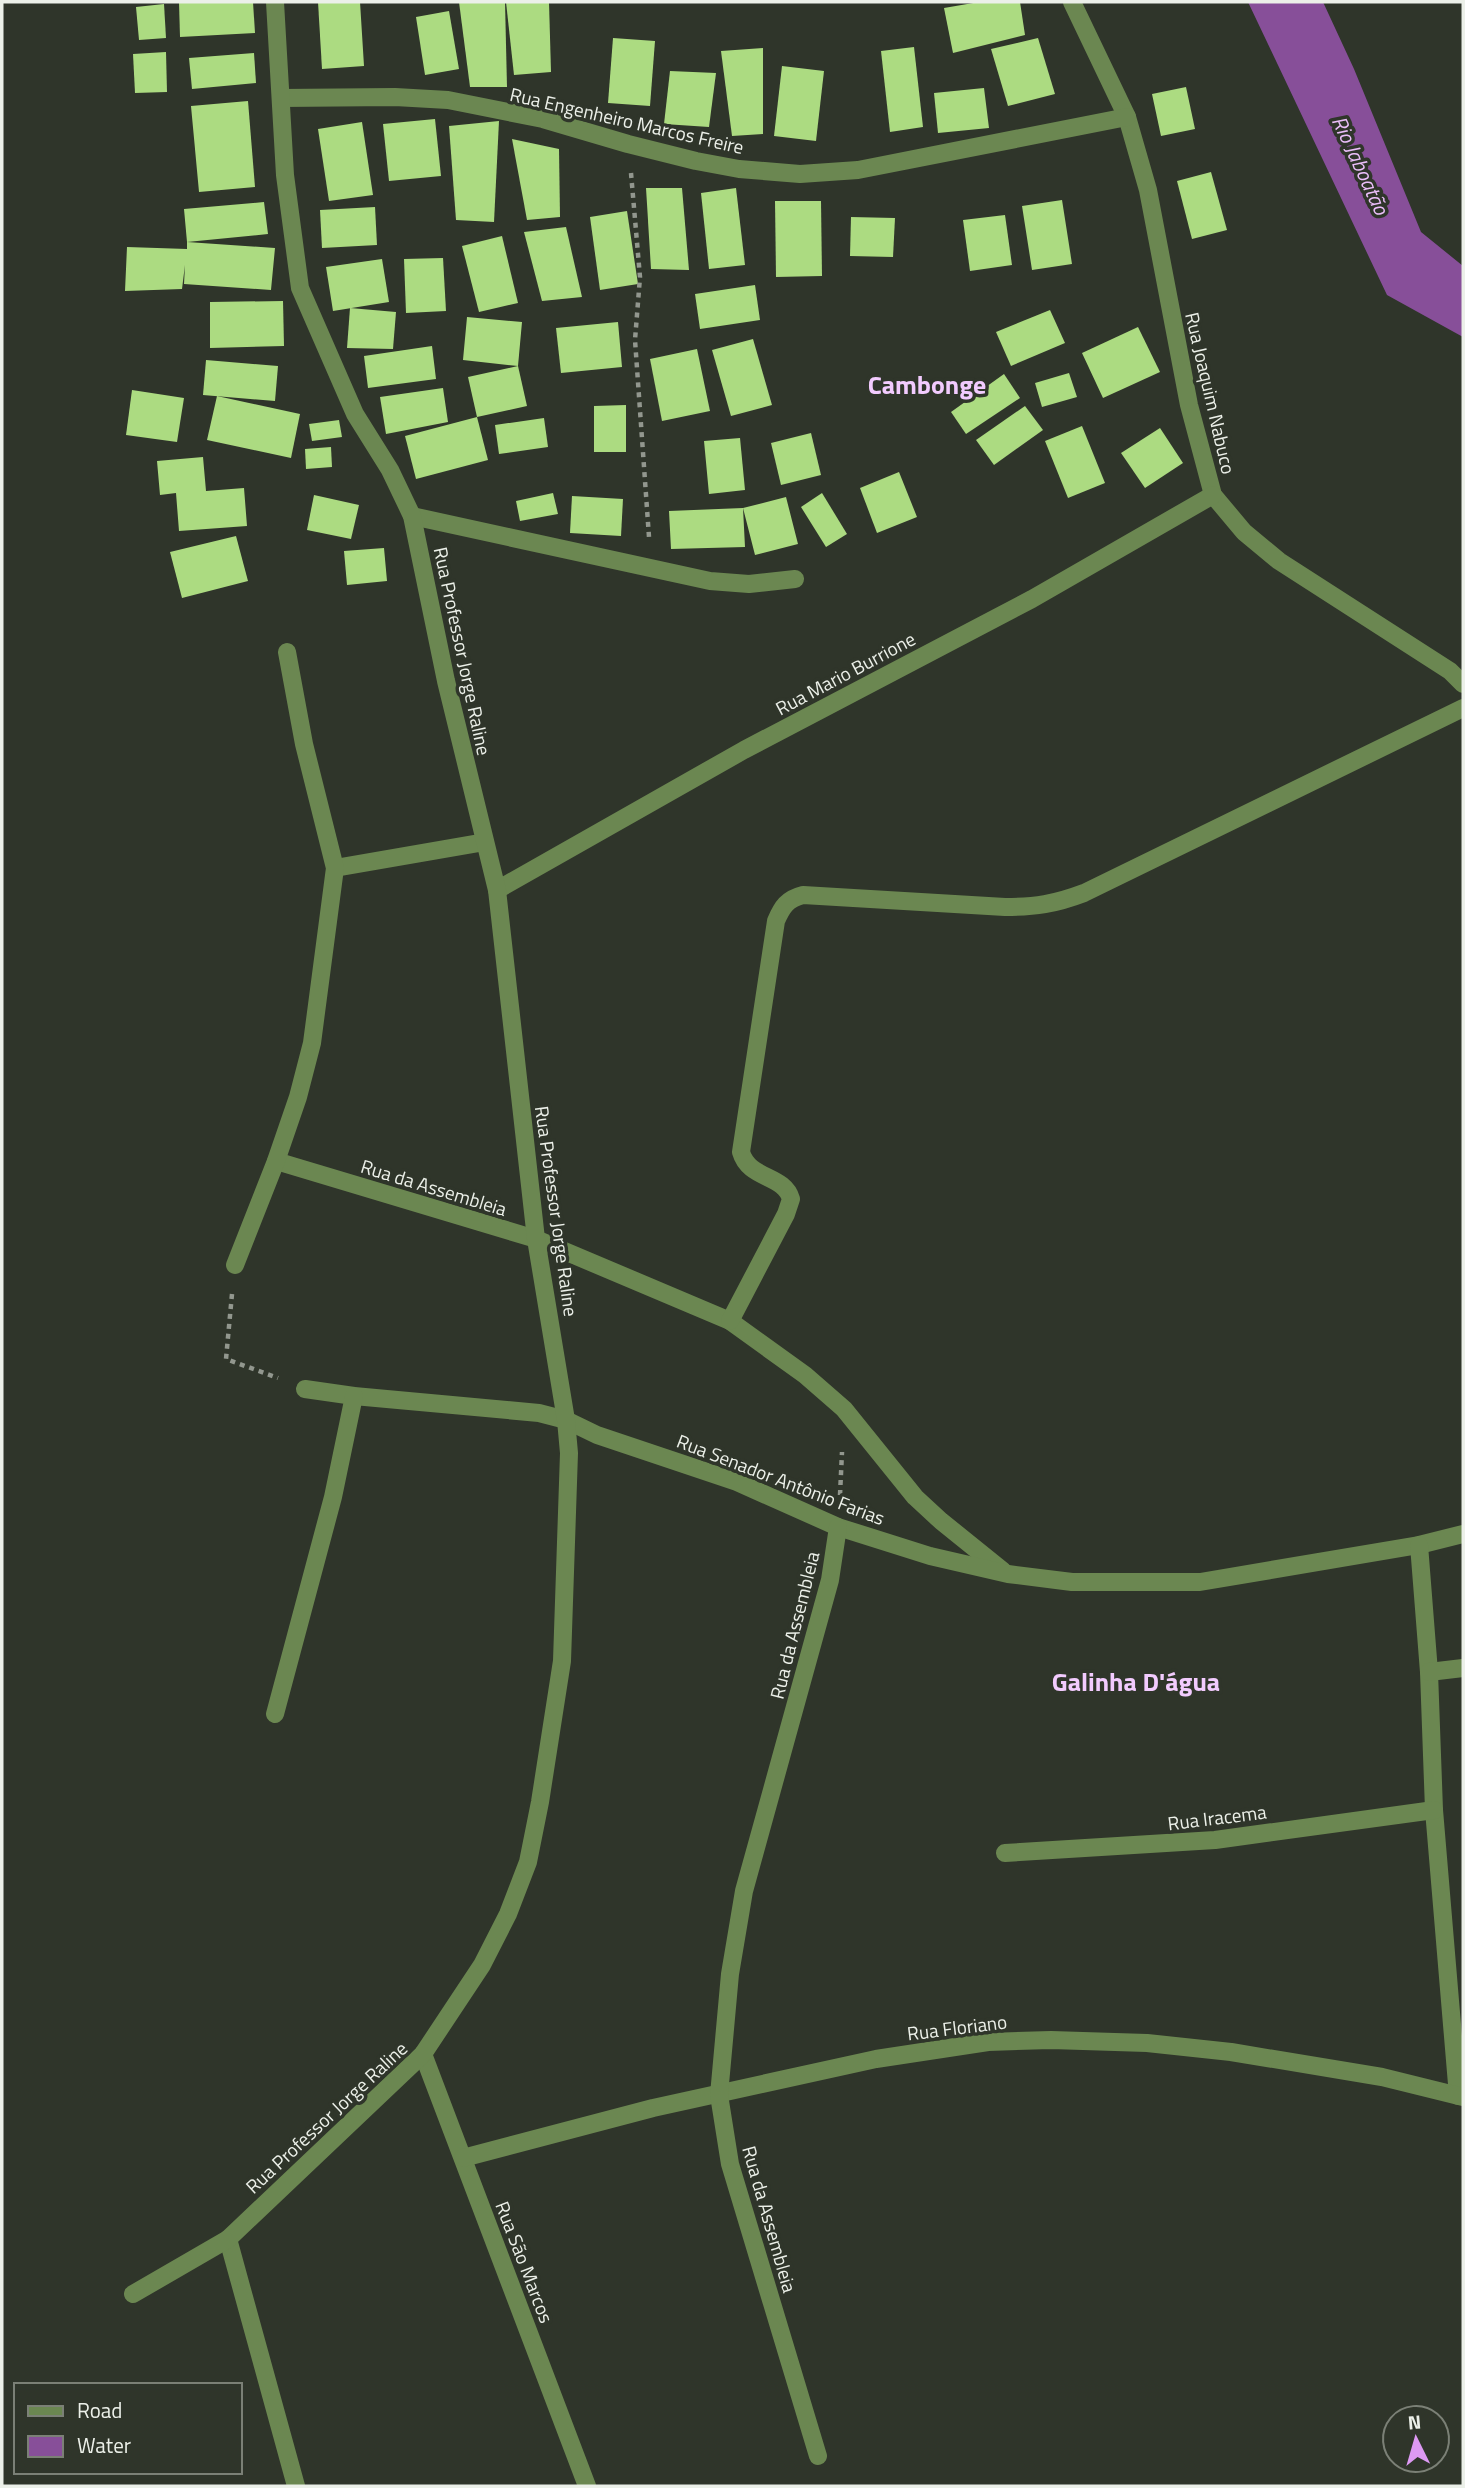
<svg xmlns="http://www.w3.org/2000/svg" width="1465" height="2488" font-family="'Titillium Web',sans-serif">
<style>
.water{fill:#874f99}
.building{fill:#acdb81}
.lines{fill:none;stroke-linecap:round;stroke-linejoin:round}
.path{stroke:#92978e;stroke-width:4.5;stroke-dasharray:5 5;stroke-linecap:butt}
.minor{stroke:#6b8751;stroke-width:18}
.labels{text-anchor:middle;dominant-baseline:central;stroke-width:7;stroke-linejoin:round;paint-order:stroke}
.street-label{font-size:19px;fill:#ecf0e9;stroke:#2f352a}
.water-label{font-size:21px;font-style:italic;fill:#ebbefa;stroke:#2f352a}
.district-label{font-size:26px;font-weight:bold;fill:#f2cbfe;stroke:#2f352a}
</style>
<rect width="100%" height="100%" fill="#2f352a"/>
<path class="water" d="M 1248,2 L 1323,2 L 1354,69 L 1421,232 L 1463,266 L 1463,337 L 1387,295 Z"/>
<g class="building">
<path d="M 179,2 L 253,2 L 255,33 L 180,37 Z"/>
<path d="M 318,2 L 360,2 L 364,66 L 322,69 Z"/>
<path d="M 459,2 L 505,2 L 507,87 L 470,87 Z"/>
<path d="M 506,2 L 549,2 L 551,72 L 514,75 Z"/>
<path d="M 979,2 L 1020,2 L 1025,35 L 953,53 L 944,8 Z"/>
<path d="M 164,4 L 166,38 L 139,40 L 136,7 Z"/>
<path d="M 449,11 L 459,69 L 425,75 L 416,17 Z"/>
<path d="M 613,38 L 655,41 L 650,106 L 608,103 Z"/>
<path d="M 1038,38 L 1055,94 L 1008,106 L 991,49 Z"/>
<path d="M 914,47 L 923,127 L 890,132 L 881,51 Z"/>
<path d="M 763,48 L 763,134 L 732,136 L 721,51 Z"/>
<path d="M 166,52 L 167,92 L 135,93 L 133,54 Z"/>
<path d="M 254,53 L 256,83 L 192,89 L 189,58 Z"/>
<path d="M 782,66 L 824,71 L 816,141 L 774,136 Z"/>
<path d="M 670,71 L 716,73 L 709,127 L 664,124 Z"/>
<path d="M 1186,87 L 1195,129 L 1161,136 L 1152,94 Z"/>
<path d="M 984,88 L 989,128 L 938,133 L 934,93 Z"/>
<path d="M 248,101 L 255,187 L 199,192 L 191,106 Z"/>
<path d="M 435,119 L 441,176 L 389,181 L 383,124 Z"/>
<path d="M 499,121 L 494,222 L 456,220 L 449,126 Z"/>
<path d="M 362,122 L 373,195 L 329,201 L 318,129 Z"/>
<path d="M 512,139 L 559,149 L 560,217 L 527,220 Z"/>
<path d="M 1211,172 L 1227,230 L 1192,239 L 1177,181 Z"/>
<path d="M 646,188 L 682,188 L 689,270 L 651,269 Z"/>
<path d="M 736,188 L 745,265 L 709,269 L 701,193 Z"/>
<path d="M 1062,200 L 1072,264 L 1032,270 L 1022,206 Z"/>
<path d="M 775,201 L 821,201 L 822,276 L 776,277 Z"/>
<path d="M 264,202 L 268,234 L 187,242 L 184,209 Z"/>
<path d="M 375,207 L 377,245 L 322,248 L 320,210 Z"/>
<path d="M 627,211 L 638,284 L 600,290 L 590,217 Z"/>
<path d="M 1005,215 L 1012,265 L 970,271 L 963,220 Z"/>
<path d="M 851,217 L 895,218 L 893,257 L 850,256 Z"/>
<path d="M 566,227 L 582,297 L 542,301 L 524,232 Z"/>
<path d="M 502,236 L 518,303 L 479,312 L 462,246 Z"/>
<path d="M 187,242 L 275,248 L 271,290 L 184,284 L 185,265 L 182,289 L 125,291 L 127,247 L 187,249 Z"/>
<path d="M 443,258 L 446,311 L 406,313 L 404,259 Z"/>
<path d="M 382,259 L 389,302 L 333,311 L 326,267 Z"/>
<path d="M 755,285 L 760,320 L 700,329 L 695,294 Z"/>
<path d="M 283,301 L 284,346 L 210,348 L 210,302 Z"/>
<path d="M 350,308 L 396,312 L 393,349 L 347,348 Z"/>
<path d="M 1050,310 L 1065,343 L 1011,366 L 996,332 Z"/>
<path d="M 467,317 L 522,322 L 518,366 L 463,360 Z"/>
<path d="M 618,322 L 622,367 L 561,373 L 556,328 Z"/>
<path d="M 1138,327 L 1160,372 L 1103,398 L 1082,353 Z"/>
<path d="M 753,339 L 772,405 L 731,416 L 712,350 Z"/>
<path d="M 432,346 L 436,379 L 368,388 L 364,356 Z"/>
<path d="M 697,349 L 710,411 L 662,421 L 650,359 Z"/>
<path d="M 206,360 L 278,366 L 275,401 L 203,395 Z"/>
<path d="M 518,366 L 527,406 L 477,417 L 468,377 Z"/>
<path d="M 1069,373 L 1077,397 L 1042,407 L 1035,383 Z"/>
<path d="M 1004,374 L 1020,398 L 966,434 L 951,412 Z"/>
<path d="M 443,388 L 448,422 L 386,434 L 380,397 Z"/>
<path d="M 132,390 L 184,398 L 177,442 L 126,435 Z"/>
<path d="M 217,396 L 300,414 L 291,458 L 207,440 Z"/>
<path d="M 626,405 L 626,452 L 594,452 L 594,406 Z"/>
<path d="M 1025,406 L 1043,430 L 994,465 L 976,440 Z"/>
<path d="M 477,417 L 488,460 L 416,479 L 405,436 Z"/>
<path d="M 544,418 L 548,447 L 499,454 L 495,425 Z"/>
<path d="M 339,420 L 342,437 L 312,441 L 309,424 Z"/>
<path d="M 1082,426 L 1105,483 L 1068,498 L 1045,441 Z"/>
<path d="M 1160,428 L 1183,463 L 1145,488 L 1121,453 Z"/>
<path d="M 811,433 L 821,475 L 781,485 L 771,443 Z"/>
<path d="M 740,438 L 745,490 L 709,494 L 704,441 Z"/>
<path d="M 331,447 L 332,467 L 306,469 L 305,449 Z"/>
<path d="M 203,457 L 206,491 L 244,488 L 247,526 L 179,531 L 176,493 L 160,495 L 157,461 Z"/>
<path d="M 899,472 L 917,517 L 877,533 L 860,488 Z"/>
<path d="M 553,493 L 558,514 L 520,521 L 516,501 Z"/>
<path d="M 822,493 L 847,534 L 826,547 L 801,507 Z"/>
<path d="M 314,495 L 359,505 L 351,539 L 307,530 Z"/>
<path d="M 572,496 L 623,499 L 621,536 L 570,533 Z"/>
<path d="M 786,497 L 798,544 L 755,555 L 743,508 L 745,547 L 671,549 L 669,511 L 743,508 Z"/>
<path d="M 236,536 L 248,581 L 182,598 L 170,552 Z"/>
<path d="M 384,548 L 387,581 L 347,585 L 344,551 Z"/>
</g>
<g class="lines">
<g class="path">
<path d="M 631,173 L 640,277 L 635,340 L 649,537"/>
<path d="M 232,1294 L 226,1359 L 278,1378"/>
<path d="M 840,1495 L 842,1452"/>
</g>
<g class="minor">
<path d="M 1072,2 L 1127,117 L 1148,190 L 1189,405 L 1213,495 L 1244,532 L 1279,561 L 1450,671 L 1463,684"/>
<path d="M 281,98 L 395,97 L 448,100 L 543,119 L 628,144 L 696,161 L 739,169 L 800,174 L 858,170 L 1127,117"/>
<path d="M 412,516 L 710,581 L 749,584 L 795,579"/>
<path d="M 335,868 L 485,842"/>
<path d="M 497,890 L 744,750 L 1032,599 L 1213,495"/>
<path d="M 276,1161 L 536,1239 L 730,1321 L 805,1375 L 844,1409 L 915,1497 L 941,1521 L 1003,1571"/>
<path d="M 235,1265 L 276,1161 L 298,1097 L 312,1043 L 335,868 L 304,744 L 287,652"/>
<path d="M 730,1321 L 786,1214 L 791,1199 C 784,1174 749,1180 741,1152 L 776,921 C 782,907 787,899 803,895 L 1005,907 C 1035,907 1055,904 1084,893 L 1463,708"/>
<path d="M 305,1389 L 354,1396 L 539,1413 L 566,1420 L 597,1435 L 737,1482 L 838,1527 L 930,1556 L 1008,1574 L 1072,1582 L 1200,1582 L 1419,1545 L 1463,1534"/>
<path d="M 1419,1545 L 1429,1672 L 1434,1810 L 1458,2096"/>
<path d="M 1429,1672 L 1463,1668"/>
<path d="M 275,1714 L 333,1497 L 354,1396"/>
<path d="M 1005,1853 L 1215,1840 L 1434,1810"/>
<path d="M 423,2054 L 587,2486"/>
<path d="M 463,2158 L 653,2108 L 876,2059 L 988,2042 L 1051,2040 L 1147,2043 L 1231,2052 L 1382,2077 L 1463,2097"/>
<path d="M 228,2239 L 296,2486"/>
<path d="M 133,2294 L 228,2239 L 423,2054 L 482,1965 L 508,1914 L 528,1862 L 540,1802 L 562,1661 L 569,1453 L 566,1420 L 536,1239 L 497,890 L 446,681 L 412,516 L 390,470 L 355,414 L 300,288 L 285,175 L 275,2"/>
<path d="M 818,2456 L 730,2164 L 719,2095 L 730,1974 L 744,1891 L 830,1580 L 838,1527"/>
</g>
</g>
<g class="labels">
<g class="street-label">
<text transform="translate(627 120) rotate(13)">Rua Engenheiro Marcos Freire</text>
<text transform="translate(1211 393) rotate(77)">Rua Joaquim Nabuco</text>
<text transform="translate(463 651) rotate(78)">Rua Professor Jorge Raline</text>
<text transform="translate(845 673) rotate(-28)">Rua Mario Burrione</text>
<text transform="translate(434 1187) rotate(17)">Rua da Assembleia</text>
<text transform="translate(557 1211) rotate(82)">Rua Professor Jorge Raline</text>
<text transform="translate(781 1479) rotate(21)">Rua Senador Antônio Farias</text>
<text transform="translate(794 1625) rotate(-76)">Rua da Assembleia</text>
<text transform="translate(1217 1817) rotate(-7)">Rua Iracema</text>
<text transform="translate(957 2027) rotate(-7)">Rua Floriano</text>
<text transform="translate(326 2117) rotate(-43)">Rua Professor Jorge Raline</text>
<text transform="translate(770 2219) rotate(74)">Rua da Assembleia</text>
<text transform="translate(525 2262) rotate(69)">Rua São Marcos</text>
</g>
<g class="water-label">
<text transform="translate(1361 165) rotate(65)">Rio Jaboatão</text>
</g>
<g class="district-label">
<text x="927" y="384">Cambonge</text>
<text x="1136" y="1681">Galinha D'água</text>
</g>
</g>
<rect width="1465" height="2488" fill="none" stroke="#ecf0e9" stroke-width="7"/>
<rect x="14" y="2383" width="228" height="91" fill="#2f352a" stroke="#7b8076" stroke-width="2"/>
<rect x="28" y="2406" width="35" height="10" fill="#6b8751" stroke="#7b8076" stroke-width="2"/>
<text x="77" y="2418" font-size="21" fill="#ecf0e9">Road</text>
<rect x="28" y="2436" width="35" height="21" fill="#874f99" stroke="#7b8076" stroke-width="2"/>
<text x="77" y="2453" font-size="21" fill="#ecf0e9">Water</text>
<g transform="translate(1416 2439) rotate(355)"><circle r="33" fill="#2f352a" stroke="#7b8076" stroke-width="2"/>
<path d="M0-5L12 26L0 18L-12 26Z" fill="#dd99f3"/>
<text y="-10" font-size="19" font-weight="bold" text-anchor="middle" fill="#ecf0e9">N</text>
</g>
</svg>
